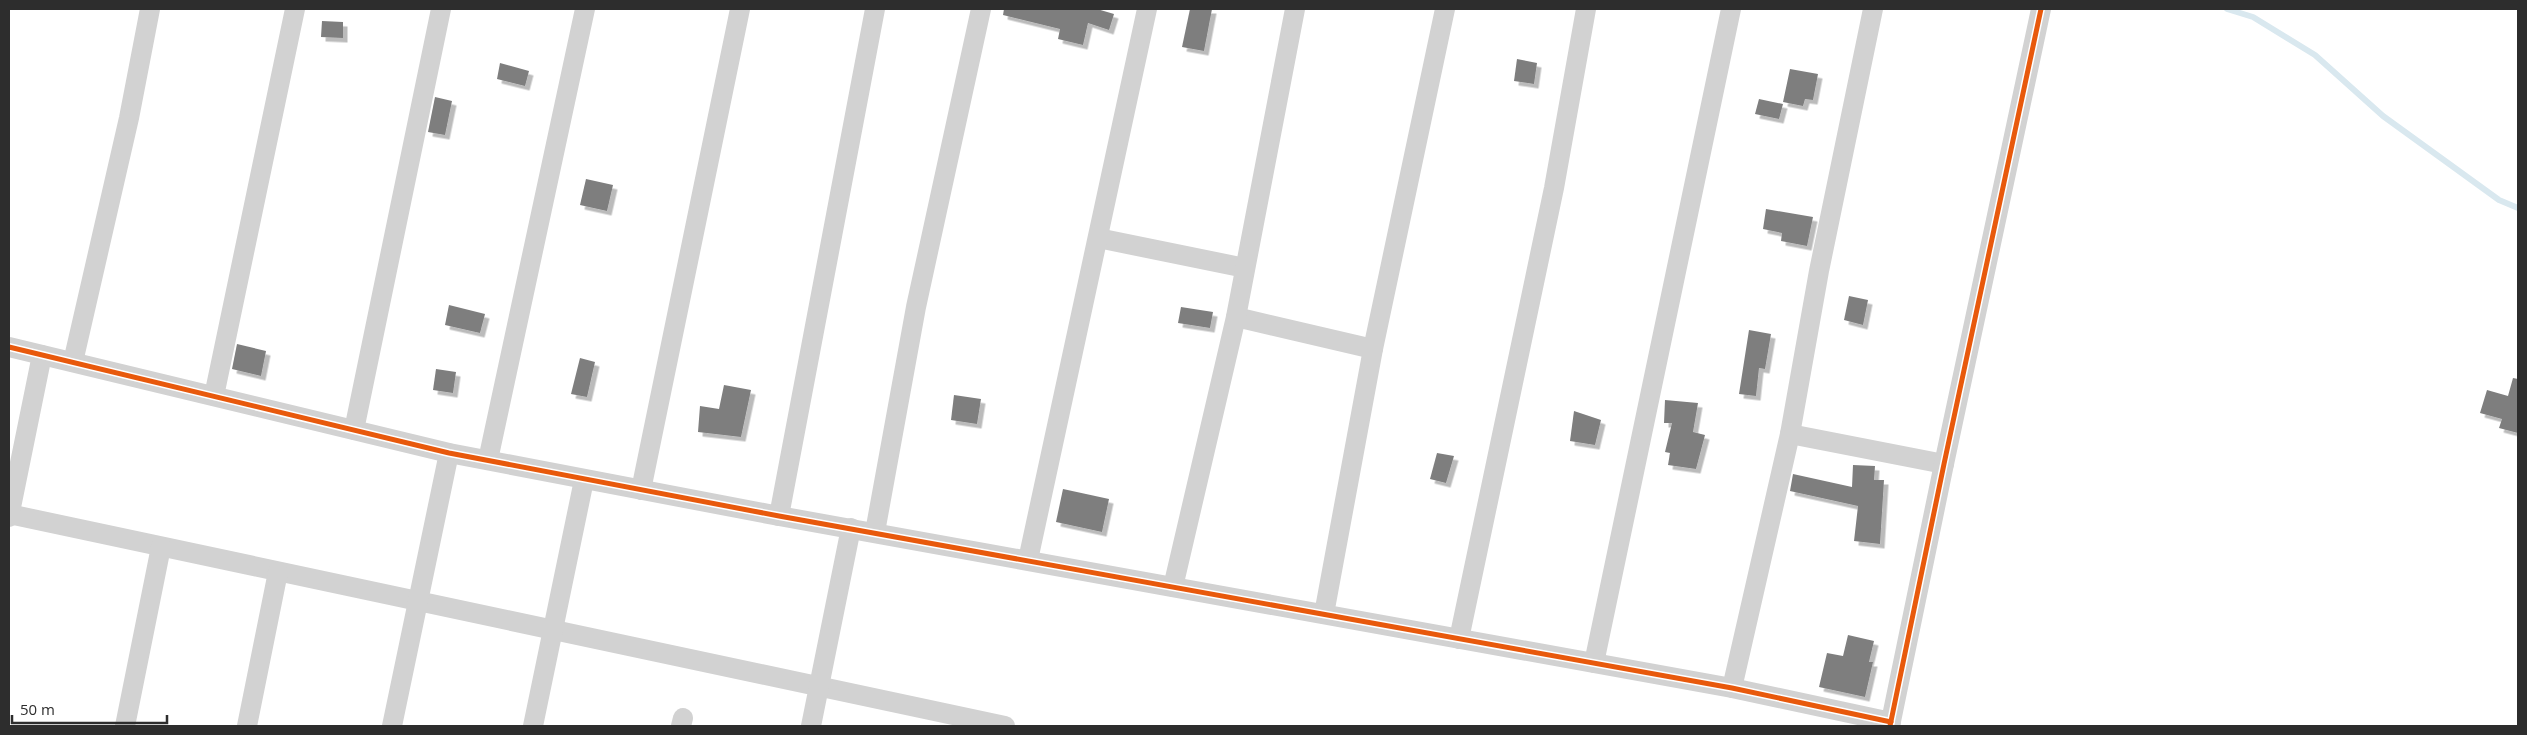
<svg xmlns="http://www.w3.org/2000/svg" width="2527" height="735" font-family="'Open Sans',sans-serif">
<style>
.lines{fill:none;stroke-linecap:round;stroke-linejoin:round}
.stream{stroke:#d9e8ef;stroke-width:6}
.building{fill:#7e7e7e;filter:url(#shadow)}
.minor{stroke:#d2d2d2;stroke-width:20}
.cycleway-casing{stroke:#fff;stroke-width:8}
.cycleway{stroke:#e8590c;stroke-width:5}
</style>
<defs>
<filter id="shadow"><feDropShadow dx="4.5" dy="4.5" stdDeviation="0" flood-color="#0004"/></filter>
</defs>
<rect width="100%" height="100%" fill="#fff"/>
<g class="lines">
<path class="stream" d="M 2227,9 L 2253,17 L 2315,55 L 2383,116 L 2499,200 L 2518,208"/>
</g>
<g class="building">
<path d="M 1004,9 L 1097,9 L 1114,14 L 1109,30 L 1088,23 L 1083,45 L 1058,39 L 1060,29 L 1003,15 Z"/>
<path d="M 1190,9 L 1212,9 L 1204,51 L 1182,47 Z"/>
<path d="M 322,21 L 343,22 L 343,38 L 321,37 Z"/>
<path d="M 1517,59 L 1537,63 L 1534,84 L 1514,81 Z"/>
<path d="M 500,63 L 529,71 L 525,86 L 497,79 Z"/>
<path d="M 1790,69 L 1818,74 L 1813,100 L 1805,99 L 1803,106 L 1783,102 Z"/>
<path d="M 435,97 L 452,101 L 445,135 L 428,132 Z"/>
<path d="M 1759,99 L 1783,104 L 1779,119 L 1755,114 Z"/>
<path d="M 586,179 L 613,185 L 607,211 L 580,205 Z"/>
<path d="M 1766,209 L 1813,217 L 1807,246 L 1781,241 L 1782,233 L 1763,229 Z"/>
<path d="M 1849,296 L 1868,300 L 1863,325 L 1844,320 Z"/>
<path d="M 449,305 L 485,314 L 480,333 L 445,325 Z"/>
<path d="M 1181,307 L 1213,312 L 1210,328 L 1178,323 Z"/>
<path d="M 1749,330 L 1771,334 L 1765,369 L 1759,368 L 1756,396 L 1739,394 Z"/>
<path d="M 237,344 L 266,351 L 261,376 L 232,369 Z"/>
<path d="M 580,358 L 595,362 L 587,397 L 571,394 Z"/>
<path d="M 436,369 L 456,372 L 453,393 L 433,390 Z"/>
<path d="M 2513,378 L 2518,379 L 2518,433 L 2499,428 L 2502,419 L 2480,413 L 2487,390 L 2508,396 Z"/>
<path d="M 724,385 L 751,390 L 741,437 L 698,432 L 700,406 L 719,409 Z"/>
<path d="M 954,395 L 981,399 L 977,424 L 951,420 Z"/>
<path d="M 1665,400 L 1698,403 L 1693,432 L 1705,435 L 1696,469 L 1668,465 L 1670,453 L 1665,452 L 1672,423 L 1664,423 Z"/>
<path d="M 1574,411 L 1601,420 L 1595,445 L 1570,441 Z"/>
<path d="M 1437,453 L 1454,456 L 1446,483 L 1430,479 Z"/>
<path d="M 1853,465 L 1875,466 L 1874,480 L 1884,480 L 1880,544 L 1854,541 L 1858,506 L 1790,491 L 1793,474 L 1852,487 Z"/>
<path d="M 1063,489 L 1109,499 L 1102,532 L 1056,522 Z"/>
<path d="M 1848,635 L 1874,641 L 1869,662 L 1873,662 L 1865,697 L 1819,687 L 1827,653 L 1843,656 Z"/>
</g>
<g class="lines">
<g class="minor">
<path d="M 1098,238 L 1245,268"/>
<path d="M 1236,317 L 1373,349"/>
<path d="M 9,347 L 449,453 L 779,516 L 1732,688 L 1891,722"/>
<path d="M 73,362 L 129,118 L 150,9"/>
<path d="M 214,396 L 295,9"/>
<path d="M 354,430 L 441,9"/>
<path d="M 1790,434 L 1944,464"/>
<path d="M 488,460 L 585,9"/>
<path d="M 641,490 L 740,9"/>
<path d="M 9,514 L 1005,726"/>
<path d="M 779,516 L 875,9"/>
<path d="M 9,517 L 42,355"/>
<path d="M 875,532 L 916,307 L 981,9"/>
<path d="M 1028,560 L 1147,9"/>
<path d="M 1173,587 L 1236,317 L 1295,9"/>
<path d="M 1324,614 L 1373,349 L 1445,9"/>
<path d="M 1459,639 L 1554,188 L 1586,9"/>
<path d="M 1594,663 L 1731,9"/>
<path d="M 1732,688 L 1790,434 L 1819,271 L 1873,9"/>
<path d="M 125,726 L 161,547"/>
<path d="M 247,726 L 278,572"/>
<path d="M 392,726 L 449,453"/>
<path d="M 533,726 L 584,480"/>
<path d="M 681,726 L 683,718"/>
<path d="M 811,726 L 851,528"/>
<path d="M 1890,726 L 1944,464 L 2041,9"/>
</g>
<defs>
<g id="cycleway">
<path d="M 9,347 L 449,453 L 779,516 L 1732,688 L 1891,722"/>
<path d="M 1890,726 L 1944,464 L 2041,9"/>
</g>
</defs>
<use href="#cycleway" class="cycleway-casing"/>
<use href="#cycleway" class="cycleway"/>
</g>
<rect width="2527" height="735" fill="none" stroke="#2d2d2d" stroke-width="20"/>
<path d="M12 715v8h155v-8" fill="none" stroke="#2d2d2d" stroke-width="2.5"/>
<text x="20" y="715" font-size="15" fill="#2d2d2d" stroke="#ffffff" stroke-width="4" paint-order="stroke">50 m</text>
</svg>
